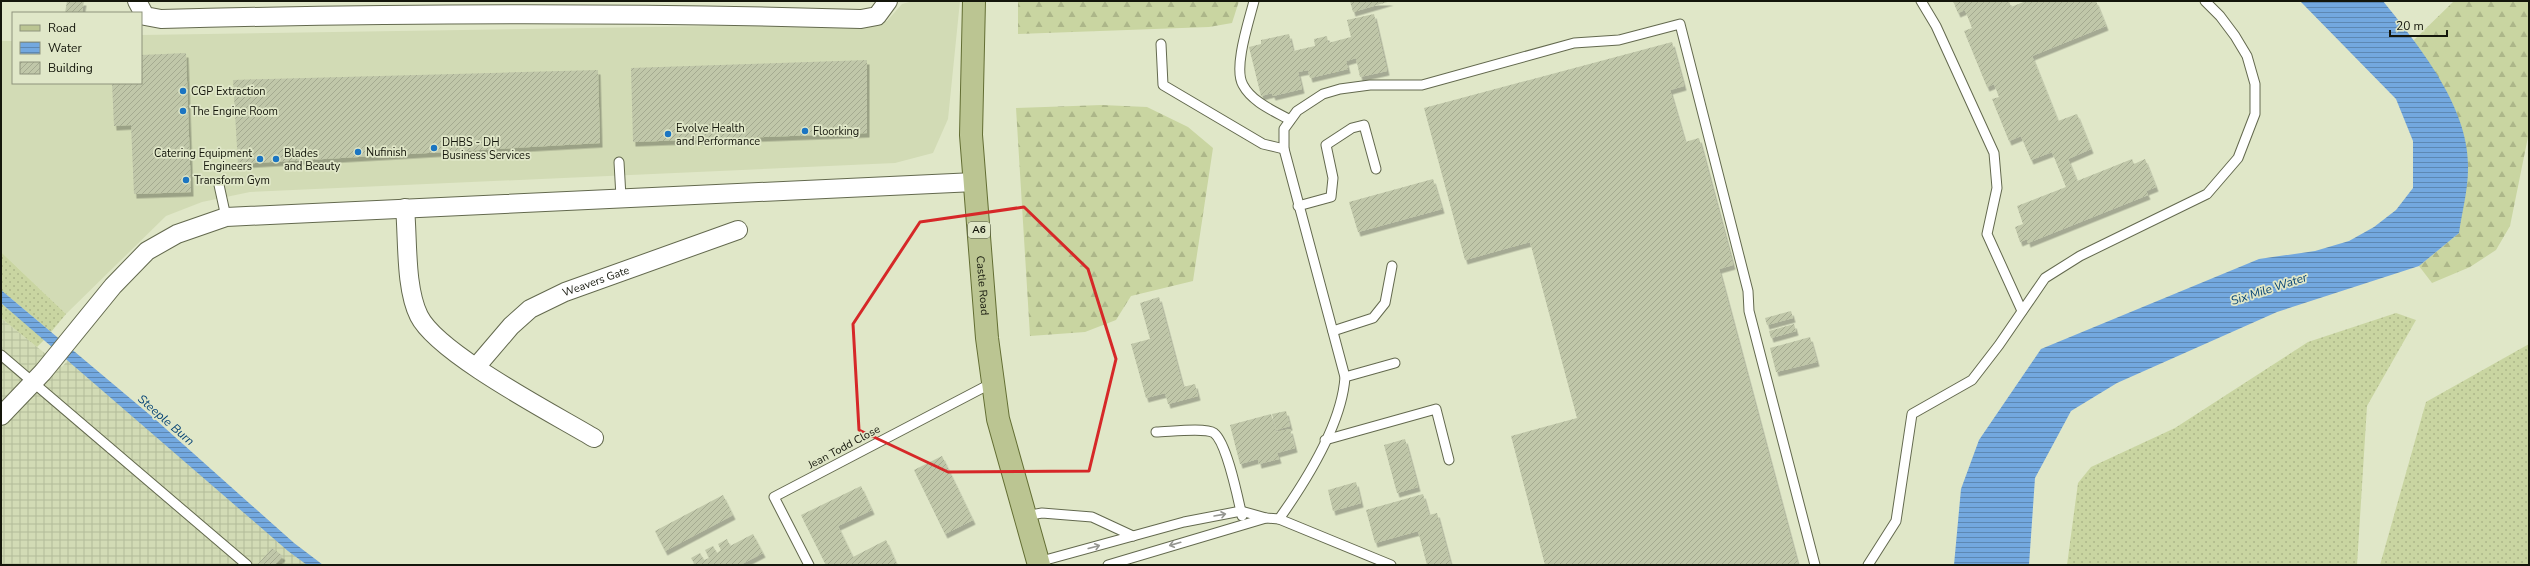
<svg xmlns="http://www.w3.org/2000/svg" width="2530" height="566" font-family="'Nunito Sans',sans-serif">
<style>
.built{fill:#d2dbb5}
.industrial{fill:url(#industrial-grid)}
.grass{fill:url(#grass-dots)}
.forest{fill:url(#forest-firs)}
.water{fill:url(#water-rules)}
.building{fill:url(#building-hatch);filter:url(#shadow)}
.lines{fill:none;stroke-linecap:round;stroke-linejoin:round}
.lane-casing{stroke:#63694e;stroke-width:11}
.street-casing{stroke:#63694e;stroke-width:20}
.primary-casing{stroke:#636e33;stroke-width:24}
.lane{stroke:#fff;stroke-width:9}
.street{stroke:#fff;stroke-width:18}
.primary{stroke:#bbc592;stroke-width:22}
.oneway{stroke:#959691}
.marked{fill:none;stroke:#d62828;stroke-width:3;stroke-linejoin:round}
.poi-dot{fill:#1b75c2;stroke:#e0e7c8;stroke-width:1.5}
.labels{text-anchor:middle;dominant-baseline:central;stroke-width:3.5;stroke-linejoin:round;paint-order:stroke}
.shield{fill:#e0e7c8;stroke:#515544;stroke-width:1}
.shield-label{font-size:10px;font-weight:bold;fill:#14160b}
.poi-label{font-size:11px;fill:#14160b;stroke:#e0e7c8;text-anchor:start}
.street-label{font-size:11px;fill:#14160b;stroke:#e0e7c8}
.water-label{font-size:12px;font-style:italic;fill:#044274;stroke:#e0e7c8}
</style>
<defs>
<pattern id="industrial-grid" width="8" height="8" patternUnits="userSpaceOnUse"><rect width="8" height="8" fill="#d2dbb5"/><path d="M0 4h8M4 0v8" fill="none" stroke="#b3bb9a"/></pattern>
<pattern id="grass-dots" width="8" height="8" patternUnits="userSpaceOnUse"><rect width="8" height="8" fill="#c9d5a1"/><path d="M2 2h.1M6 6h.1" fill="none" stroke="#acb689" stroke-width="1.8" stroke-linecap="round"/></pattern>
<pattern id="forest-firs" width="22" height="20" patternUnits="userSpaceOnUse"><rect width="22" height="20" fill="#c9d5a1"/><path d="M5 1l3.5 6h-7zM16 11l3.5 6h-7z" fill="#acb689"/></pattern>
<pattern id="water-rules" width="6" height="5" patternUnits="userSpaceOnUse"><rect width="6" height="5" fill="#73a8df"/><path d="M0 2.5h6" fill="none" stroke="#5d88b3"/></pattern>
<pattern id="building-hatch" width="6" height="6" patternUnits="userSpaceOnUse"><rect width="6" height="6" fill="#c0c7a9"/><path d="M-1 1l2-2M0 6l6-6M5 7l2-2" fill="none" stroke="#a4aa90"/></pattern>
<filter id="shadow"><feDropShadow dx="2.5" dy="4.5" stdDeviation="0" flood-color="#0004"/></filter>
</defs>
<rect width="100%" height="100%" fill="#e0e7c8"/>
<path class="built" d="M 913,1 L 960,1 L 948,119 L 933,153 L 895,163 L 250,192 L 202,202 L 166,216 L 66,314 L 1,252 L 1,41 L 13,41 L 13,83 L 141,83 L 141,35 L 783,25 L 869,27 L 887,21 L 902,4 Z"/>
<path class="industrial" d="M 1,318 L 62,367 L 75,352 L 294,543 L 323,565 L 1,565 Z"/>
<g class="grass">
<path d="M 1,252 L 66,314 L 51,332 L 1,290 Z"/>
<path d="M 1,303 L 45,339 L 37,347 L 1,318 Z"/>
<path d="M 2396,313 L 2416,320 L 2367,406 L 2357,565 L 2067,565 L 2078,483 L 2091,467 L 2175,428 L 2308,342 Z"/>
<path d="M 2529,344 L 2529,565 L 2380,565 L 2426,402 Z"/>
</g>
<g class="forest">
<path d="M 1018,1 L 1239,1 L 1232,23 L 1209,27 L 1018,34 Z"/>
<path d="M 2454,1 L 2529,1 L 2529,132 L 2510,226 L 2496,250 L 2470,267 L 2432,283 L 2419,266 L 2459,233 L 2414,40 Z"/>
<path d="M 1102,105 L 1147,107 L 1188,127 L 1213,148 L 1193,281 L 1131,296 L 1116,320 L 1085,332 L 1030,336 L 1016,108 Z"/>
</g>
<g class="water">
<path d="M 2300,1 L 2383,1 C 2419,46 2470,108 2468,169 C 2468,190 2462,212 2459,233 L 2419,266 L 2277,312 L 2117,383 L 2071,411 L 2035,478 L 2029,565 L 1954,565 L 1961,489 L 1979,440 L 2041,349 L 2259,259 L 2315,251 L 2349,241 L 2374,227 L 2396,210 L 2413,188 L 2413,141 L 2396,99 Z"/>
<path d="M 1,290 L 156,420 L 294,543 L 323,565 L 307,565 L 288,551 L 1,303 Z"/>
</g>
<g class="building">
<path d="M 67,1 L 84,1 L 82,13 L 65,13 Z"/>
<path d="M 1350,1 L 1391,1 L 1353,12 Z"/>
<path d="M 1953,1 L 2009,1 L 2011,7 L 2026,1 L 2096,1 L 2106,26 L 2032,56 L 2058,121 L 2077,114 L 2091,149 L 2068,159 L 2077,181 L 2132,159 L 2134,164 L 2145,159 L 2156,187 L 2146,191 L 2148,195 L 2028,243 L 2027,239 L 2020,242 L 2015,227 L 2023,224 L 2017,206 L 2066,187 L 2052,152 L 2031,160 L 2021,136 L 2009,141 L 1992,99 L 1999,97 L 1994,84 L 1987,87 L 1964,31 L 1972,28 L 1965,10 L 1958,13 Z"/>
<path d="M 1374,14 L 1387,71 L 1360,77 L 1356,58 L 1346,61 L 1348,69 L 1310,78 L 1308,70 L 1298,72 L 1302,89 L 1273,96 L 1272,93 L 1261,96 L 1249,47 L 1261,44 L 1261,40 L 1289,34 L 1293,51 L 1315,46 L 1314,39 L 1327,36 L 1328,43 L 1351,37 L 1347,20 Z"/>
<path d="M 1672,42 L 1684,86 L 1670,90 L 1685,142 L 1699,138 L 1733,265 L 1719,269 L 1798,565 L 1545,565 L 1511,436 L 1577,418 L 1530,242 L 1465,260 L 1424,108 Z"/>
<path d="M 186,53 L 191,192 L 134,194 L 131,125 L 114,126 L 112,83 L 141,83 L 141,55 Z"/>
<path d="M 867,60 L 867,133 L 633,142 L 631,68 Z"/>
<path d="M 598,70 L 600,143 L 238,164 L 233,80 Z"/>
<path d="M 1433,179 L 1442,209 L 1358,232 L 1349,202 Z"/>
<path d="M 1159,297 L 1183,387 L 1195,384 L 1198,396 L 1168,404 L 1165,393 L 1146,398 L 1131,344 L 1150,339 L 1140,303 Z"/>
<path d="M 1791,311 L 1793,318 L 1767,325 L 1765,318 Z"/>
<path d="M 1794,324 L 1796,331 L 1771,338 L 1769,331 Z"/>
<path d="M 1810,337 L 1817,362 L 1776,372 L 1770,348 Z"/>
<path d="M 1286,411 L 1290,426 L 1276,430 L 1272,414 Z"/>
<path d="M 1271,414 L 1276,432 L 1290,429 L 1295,448 L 1277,453 L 1279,459 L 1259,464 L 1258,459 L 1240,464 L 1230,425 Z"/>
<path d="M 1405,439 L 1418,487 L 1397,493 L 1384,445 Z"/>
<path d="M 942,456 L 973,520 L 945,534 L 914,470 Z"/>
<path d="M 1356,482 L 1361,503 L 1333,511 L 1328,490 Z"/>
<path d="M 861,486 L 872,510 L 838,526 L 853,557 L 886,540 L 897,565 L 826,565 L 801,515 Z"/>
<path d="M 1423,494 L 1429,515 L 1437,513 L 1451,565 L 1427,565 L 1418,531 L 1375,543 L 1366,510 Z"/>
<path d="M 723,495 L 733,515 L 665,551 L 655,531 Z"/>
<path d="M 753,534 L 763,553 L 740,565 L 695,565 L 691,558 L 700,553 L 704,560 L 709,558 L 705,550 L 713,546 L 717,553 L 721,550 L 718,544 L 727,539 L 730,546 Z"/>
<path d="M 272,548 L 283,556 L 275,565 L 257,565 Z"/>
</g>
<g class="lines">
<defs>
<g id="lane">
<path d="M 1254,1 C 1249,21 1233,68 1243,85 C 1252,102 1274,111 1290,120"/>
<path d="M 1921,1 L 1936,26 L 1994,153 L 1997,188 L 1987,234 L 2022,311"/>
<path d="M 1161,44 L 1163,85 L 1263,144 L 1284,149"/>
<path d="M 619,162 L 621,197"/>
<path d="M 219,185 L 226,217"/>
<path d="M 1298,206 L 1331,197 L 1333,178 L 1326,145 L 1352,128 L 1364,125 L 1376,169"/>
<path d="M 1333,331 L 1373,318 L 1385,303 L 1392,266"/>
<path d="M 1,355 L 247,565"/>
<path d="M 1345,377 L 1395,363"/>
<path d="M 1156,432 C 1168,432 1205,427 1214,433 C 1227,443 1238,499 1242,516"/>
<path d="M 1325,440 L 1436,409 L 1449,460"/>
<path d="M 1025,516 L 1042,513 L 1092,517 L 1133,536"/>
<path d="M 1279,519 C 1306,481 1342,423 1345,377 L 1284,149 L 1284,129 L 1297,111 L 1323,94 L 1340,89 L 1370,85 L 1422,85 L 1574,43 L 1619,40 L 1680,24 L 1748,291 L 1749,311 L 1815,565"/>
<path d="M 1038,562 L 1184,522 L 1241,511 L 1266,518 L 1279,519 L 1391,565"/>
<path d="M 809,565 L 774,497 L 992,383"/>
<path d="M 1108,565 L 1266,518"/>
<path d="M 1868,565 L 1896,521 L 1912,414 L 1972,380 L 1999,345 L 2045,278 L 2080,256 L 2207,194 L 2238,158 L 2255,114 L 2255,84 L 2247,56 L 2235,36 L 2220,16 L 2205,1"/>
</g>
<g id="street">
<path d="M 137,1 L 145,16 L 161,19 C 394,13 628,12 861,19 L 877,16 L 888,1"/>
<path d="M 405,208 C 408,240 405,288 419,316 C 438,354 554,414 594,438"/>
<path id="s1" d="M 476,367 L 511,326 L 530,309 L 565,292 L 738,230"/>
<path d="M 1,416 L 43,372 L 113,286 L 147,251 L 177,234 L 226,217 L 975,182"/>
</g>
<g id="primary">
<path id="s2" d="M 974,1 L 971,135 L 987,338 L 998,419 L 1039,565"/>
</g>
</defs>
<use href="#lane" class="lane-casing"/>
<use href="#street" class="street-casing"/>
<use href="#primary" class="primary-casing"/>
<use href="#lane" class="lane"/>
<use href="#street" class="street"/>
<use href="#primary" class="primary"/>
</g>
<defs><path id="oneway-shaft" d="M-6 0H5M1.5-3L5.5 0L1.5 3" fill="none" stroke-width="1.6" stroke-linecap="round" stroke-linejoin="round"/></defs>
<g class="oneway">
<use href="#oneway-shaft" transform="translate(1220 515) rotate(-10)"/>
<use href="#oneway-shaft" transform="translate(1175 544) rotate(164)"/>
<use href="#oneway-shaft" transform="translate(1094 547) rotate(-15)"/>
</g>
<path class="marked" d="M 1024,207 L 1088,269 L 1116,359 L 1089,471 L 948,472 L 859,430 L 853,324 L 920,222 Z"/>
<g class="poi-dot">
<circle cx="183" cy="91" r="4"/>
<circle cx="183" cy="111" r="4"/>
<circle cx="805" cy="131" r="4"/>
<circle cx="668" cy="134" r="4"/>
<circle cx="434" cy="148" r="4"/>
<circle cx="358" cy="152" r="4"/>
<circle cx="260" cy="159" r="4"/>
<circle cx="276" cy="159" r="4"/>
<circle cx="186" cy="180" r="4"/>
</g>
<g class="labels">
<rect class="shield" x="968" y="222" width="22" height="16" rx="3"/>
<g class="shield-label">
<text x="979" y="230">A6</text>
</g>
<g class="poi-label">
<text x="191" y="91">CGP Extraction</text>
<text x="191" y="111">The Engine Room</text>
<text x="676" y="128">Evolve Health<tspan x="676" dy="13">and Performance</tspan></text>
<text x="813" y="131">Floorking</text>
<text x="442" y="142">DHBS - DH<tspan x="442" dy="13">Business Services</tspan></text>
<text x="366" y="152">Nufinish</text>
<text x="252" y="153" text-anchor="end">Catering Equipment<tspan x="252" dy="13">Engineers</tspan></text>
<text x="284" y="153">Blades<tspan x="284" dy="13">and Beauty</tspan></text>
<text x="194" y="180">Transform Gym</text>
</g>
<g class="street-label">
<text stroke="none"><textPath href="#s1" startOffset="151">Weavers Gate</textPath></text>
<text stroke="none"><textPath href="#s2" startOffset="285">Castle Road</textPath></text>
<text transform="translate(844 447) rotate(-28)">Jean Todd Close</text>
</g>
<g class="water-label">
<text transform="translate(2269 289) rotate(-18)">Six Mile Water</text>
<text transform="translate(166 420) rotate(41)">Steeple Burn</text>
</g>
</g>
<rect width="2530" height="566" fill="none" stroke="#14160b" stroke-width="4"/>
<rect x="12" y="12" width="130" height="72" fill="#e0e7c8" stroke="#8e937c"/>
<rect x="20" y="25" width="20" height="6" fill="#bbc592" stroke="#8e937c"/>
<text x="48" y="32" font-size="12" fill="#14160b">Road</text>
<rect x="20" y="42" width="20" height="12" fill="url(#water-rules)" stroke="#8e937c"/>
<text x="48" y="52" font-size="12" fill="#14160b">Water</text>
<rect x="20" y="62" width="20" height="12" fill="url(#building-hatch)" stroke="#8e937c"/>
<text x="48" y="72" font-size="12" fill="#14160b">Building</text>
<path d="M2390 30v6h57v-6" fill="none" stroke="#14160b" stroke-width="2"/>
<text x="2396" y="30" font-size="12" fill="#14160b" stroke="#e0e7c8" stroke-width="3" paint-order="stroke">20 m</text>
</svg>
